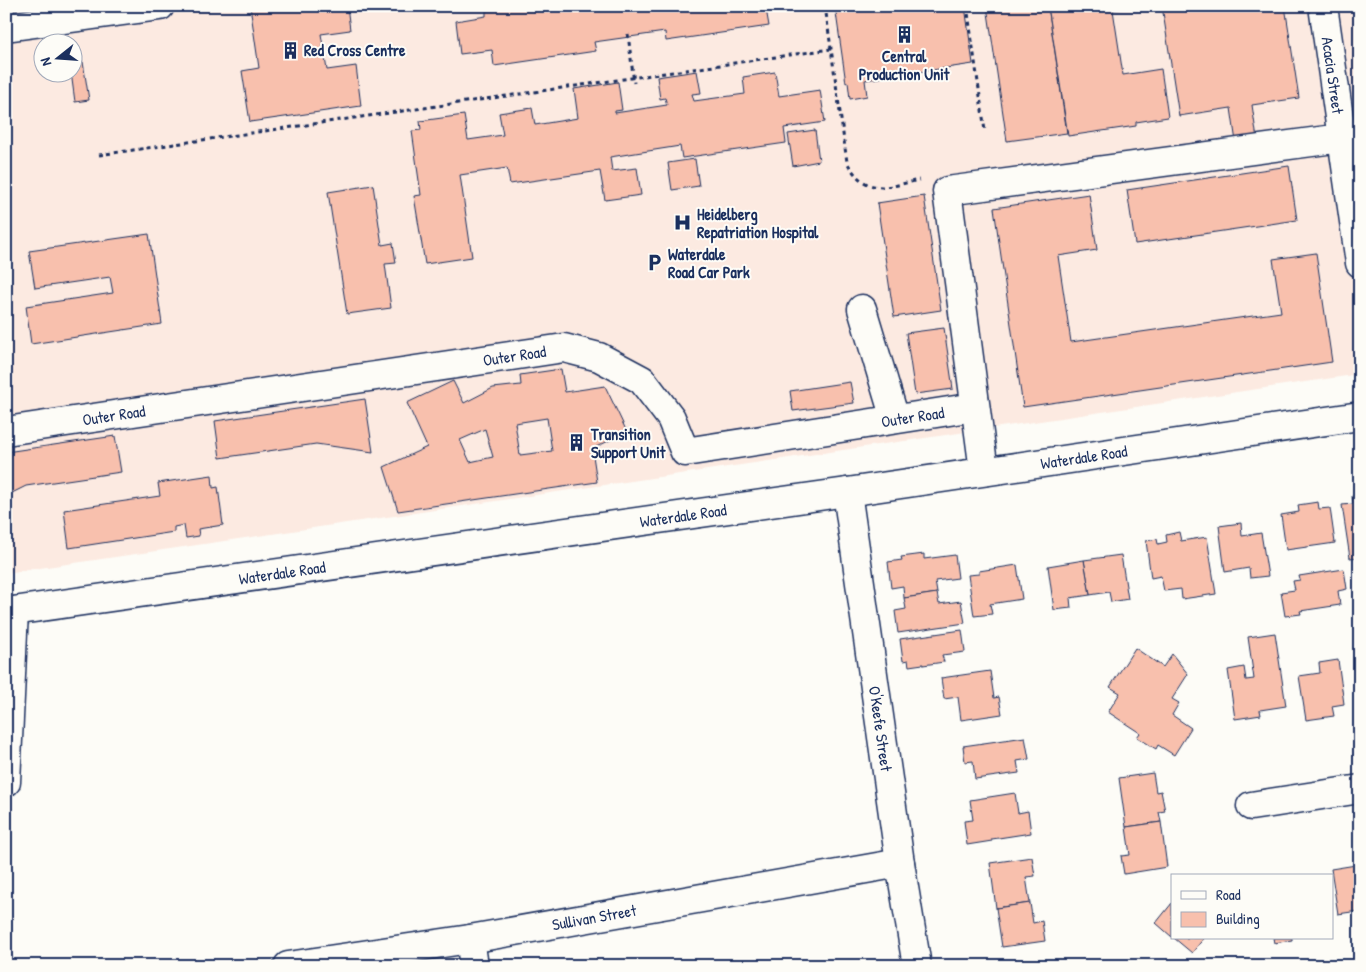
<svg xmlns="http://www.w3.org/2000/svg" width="1366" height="972" font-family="'Patrick Hand',sans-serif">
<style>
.built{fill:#fceae1;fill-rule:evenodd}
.building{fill:#f8c0ad;stroke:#1b2f5e;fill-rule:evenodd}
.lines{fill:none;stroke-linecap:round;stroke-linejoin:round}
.minor-casing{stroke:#1b2f5e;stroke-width:31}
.path{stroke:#1b2f5e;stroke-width:3;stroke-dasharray:4 4;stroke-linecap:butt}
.minor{stroke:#fdfcf7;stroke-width:28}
.labels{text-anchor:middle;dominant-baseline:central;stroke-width:4;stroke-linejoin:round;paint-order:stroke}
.poi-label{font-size:16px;font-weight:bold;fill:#1b2f5e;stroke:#fdfcf7;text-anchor:start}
.street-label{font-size:16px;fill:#1b2f5e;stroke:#fdfcf7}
</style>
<rect width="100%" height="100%" fill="#fdfcf7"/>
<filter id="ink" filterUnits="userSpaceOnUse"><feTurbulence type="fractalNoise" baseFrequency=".02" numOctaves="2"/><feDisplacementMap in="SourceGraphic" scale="10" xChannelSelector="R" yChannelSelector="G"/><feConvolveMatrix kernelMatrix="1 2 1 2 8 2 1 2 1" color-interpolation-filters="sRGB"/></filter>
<g filter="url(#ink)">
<path class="built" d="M 6,6 L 1360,6 L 1360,374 L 6,573 ZM 42,42 L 72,42 L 72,72 L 42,72 Z"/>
<g class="building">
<path d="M 250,6 L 347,6 L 350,30 L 321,34 L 327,70 L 356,66 L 361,106 L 250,122 L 242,71 L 259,68 Z"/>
<path d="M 518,6 L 789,6 L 766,9 L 769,26 L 666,41 L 665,32 L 594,42 L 596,51 L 494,66 L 492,50 L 460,54 L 456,21 L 486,16 L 486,11 Z"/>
<path d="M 835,6 L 965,6 L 973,64 L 865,80 L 867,96 L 850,99 L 848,82 L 846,83 Z"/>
<path d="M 987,6 L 1048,6 L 1067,133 L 1007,141 Z"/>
<path d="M 1048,6 L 1138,6 L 1113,10 L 1123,75 L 1161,69 L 1168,117 L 1136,122 L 1136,126 L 1068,136 Z"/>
<path d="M 1162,6 L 1285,6 L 1299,98 L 1252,105 L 1257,139 L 1236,142 L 1231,108 L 1179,116 Z"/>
<path d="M 83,62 L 89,100 L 75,102 L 71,72 L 72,72 L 72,63 Z"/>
<path d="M 697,71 L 701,93 L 692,94 L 694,101 L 745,94 L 743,77 L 775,72 L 779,96 L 820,90 L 825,122 L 784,128 L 786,143 L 682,158 L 680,146 L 610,157 L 612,171 L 637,168 L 641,195 L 605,200 L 600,171 L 510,184 L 507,168 L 460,175 L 472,257 L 425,264 L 414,196 L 421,195 L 412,131 L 421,130 L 420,121 L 464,115 L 468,140 L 503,135 L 499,113 L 532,108 L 535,125 L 578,118 L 574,89 L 618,82 L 622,110 L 615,111 L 615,113 L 667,105 L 665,98 L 660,99 L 657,77 Z"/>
<path d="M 815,130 L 819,161 L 793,166 L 788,134 Z"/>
<path d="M 695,159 L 699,186 L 672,190 L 668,163 Z"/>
<path d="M 1289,166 L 1297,220 L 1135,244 L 1127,190 Z"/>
<path d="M 373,185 L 382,245 L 393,243 L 396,263 L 385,264 L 391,308 L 347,314 L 328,192 Z"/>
<path d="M 1089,194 L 1097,250 L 1058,256 L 1071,342 L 1281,312 L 1273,259 L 1316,253 L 1332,362 L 1023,407 L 994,208 Z"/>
<path d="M 924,196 L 941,310 L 894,317 L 877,203 Z"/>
<path d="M 149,234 L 162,324 L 31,344 L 26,306 L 113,293 L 110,277 L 35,288 L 29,251 Z"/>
<path d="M 944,328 L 953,389 L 915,394 L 906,333 Z"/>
<path d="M 561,369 L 565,392 L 605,386 L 627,432 L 592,449 L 597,482 L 398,511 L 384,467 L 427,447 L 407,403 L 453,381 L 464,403 L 493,388 L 521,385 L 520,375 ZM 547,418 L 552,451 L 520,455 L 515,423 ZM 485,429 L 493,457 L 470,462 L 460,440 Z"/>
<path d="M 850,382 L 854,403 L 793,411 L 790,391 Z"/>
<path d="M 365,399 L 373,452 L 316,444 L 220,458 L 215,421 Z"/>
<path d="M 115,436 L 121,472 L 26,486 L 6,496 L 6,452 Z"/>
<path d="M 212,475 L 213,488 L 218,487 L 223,525 L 198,529 L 199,536 L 186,538 L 184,525 L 174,527 L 174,532 L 69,548 L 64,510 L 160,496 L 158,483 Z"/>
<path d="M 1360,495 L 1360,557 L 1350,558 L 1342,505 L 1353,504 L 1352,496 Z"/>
<path d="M 1318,502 L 1319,509 L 1330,508 L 1335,543 L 1286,550 L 1281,515 L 1299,512 L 1298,505 Z"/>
<path d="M 1241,523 L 1242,536 L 1261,533 L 1268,576 L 1250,578 L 1249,568 L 1225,572 L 1219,526 Z"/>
<path d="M 1179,532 L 1181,541 L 1207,537 L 1216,594 L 1182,599 L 1181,589 L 1164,591 L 1161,576 L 1151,578 L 1146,541 L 1157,539 L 1158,544 L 1167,542 L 1166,535 Z"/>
<path d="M 924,554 L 924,559 L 955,555 L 958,578 L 935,581 L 937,593 L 904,598 L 903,586 L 891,588 L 888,562 L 902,560 L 901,557 Z"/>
<path d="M 1121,555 L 1128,599 L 1111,602 L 1109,592 L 1090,595 L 1084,560 Z"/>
<path d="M 1084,560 L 1090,595 L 1070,598 L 1071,608 L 1054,610 L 1048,566 Z"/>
<path d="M 1017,565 L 1022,599 L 990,604 L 992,614 L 974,616 L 968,575 L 979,574 L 979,571 Z"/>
<path d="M 1344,569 L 1347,589 L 1338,591 L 1340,605 L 1300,611 L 1301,614 L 1285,616 L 1281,592 L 1295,590 L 1293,581 L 1300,580 L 1299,576 Z"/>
<path d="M 937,593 L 939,604 L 961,601 L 965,623 L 898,633 L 895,611 L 906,609 L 904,598 Z"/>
<path d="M 962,630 L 965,652 L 942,655 L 944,662 L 923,665 L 923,664 L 909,666 L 908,660 L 903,661 L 900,639 Z"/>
<path d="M 1275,633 L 1286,706 L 1260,710 L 1261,715 L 1235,719 L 1228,670 L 1244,667 L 1246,680 L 1254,679 L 1248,637 Z"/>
<path d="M 1135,648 L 1163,667 L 1172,654 L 1188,674 L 1172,699 L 1179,703 L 1172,715 L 1191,728 L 1174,755 L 1158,745 L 1156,749 L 1137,737 L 1140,733 L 1108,712 L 1120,693 L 1110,687 Z"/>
<path d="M 1338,660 L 1344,704 L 1332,706 L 1334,716 L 1306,720 L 1299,676 L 1320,673 L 1319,663 Z"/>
<path d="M 990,671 L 994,698 L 999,697 L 1002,714 L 961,720 L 958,697 L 944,699 L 941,678 Z"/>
<path d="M 1025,737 L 1029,759 L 1017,761 L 1019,773 L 975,779 L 973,761 L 965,762 L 963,746 Z"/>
<path d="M 1153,773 L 1156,792 L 1161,791 L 1165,811 L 1159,812 L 1161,822 L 1126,827 L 1119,778 Z"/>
<path d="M 1015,793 L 1018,813 L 1028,811 L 1031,833 L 992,839 L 992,841 L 967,845 L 964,821 L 973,820 L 970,800 Z"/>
<path d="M 1161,822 L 1167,867 L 1124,874 L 1121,856 L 1130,855 L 1126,827 Z"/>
<path d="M 1032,857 L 1035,876 L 1026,877 L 1030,903 L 996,908 L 990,863 Z"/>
<path d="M 1356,865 L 1357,874 L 1360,874 L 1359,920 L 1358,911 L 1338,914 L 1331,869 Z"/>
<path d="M 1030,903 L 1033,923 L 1042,921 L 1045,941 L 1002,947 L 996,908 Z"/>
<path d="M 1172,903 L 1172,937 L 1156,923 Z"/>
<path d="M 1174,938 L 1204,938 L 1192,953 Z"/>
<path d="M 1273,938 L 1292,938 L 1292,940 L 1274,943 Z"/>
</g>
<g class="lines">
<defs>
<g id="minor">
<path id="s1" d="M 1323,6 L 1360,263"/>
<path d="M 6,27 L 160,6"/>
<path d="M 862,309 L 895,419"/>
<path id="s2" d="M 6,431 L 564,348 L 599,357 L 642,380 L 671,418 L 685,452 L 975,407"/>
<path d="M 984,471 L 947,191 L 1342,138"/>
<path id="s3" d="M 847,492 L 900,863 L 917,966"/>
<path id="s4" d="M 6,612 L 847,492 L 1360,416"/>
<path d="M 6,782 L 14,611"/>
<path d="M 1251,806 L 1360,789"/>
<path d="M 470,939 L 474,966"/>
<path id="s5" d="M 288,966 L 470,939 L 900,863"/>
</g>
</defs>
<use href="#minor" class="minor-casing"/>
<g class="path">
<path d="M 825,6 L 847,162 C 866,197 887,187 919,180"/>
<path d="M 967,6 L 985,131"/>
<path d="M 628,34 L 634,83"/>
<path d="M 99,155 L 831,49"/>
</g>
<use href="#minor" class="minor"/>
</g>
</g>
<defs>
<symbol id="building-bare" viewBox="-9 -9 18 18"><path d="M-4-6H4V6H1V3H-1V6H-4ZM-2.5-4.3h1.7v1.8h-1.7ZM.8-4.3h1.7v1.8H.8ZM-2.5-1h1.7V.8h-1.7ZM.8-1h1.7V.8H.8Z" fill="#1b2f5e" stroke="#fdfcf7" stroke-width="2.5" paint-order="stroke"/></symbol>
<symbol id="hospital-bare" viewBox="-9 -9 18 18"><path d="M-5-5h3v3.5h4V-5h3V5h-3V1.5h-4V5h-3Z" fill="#1b2f5e" stroke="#fdfcf7" stroke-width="2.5" paint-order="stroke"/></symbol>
<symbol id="parking-bare" viewBox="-9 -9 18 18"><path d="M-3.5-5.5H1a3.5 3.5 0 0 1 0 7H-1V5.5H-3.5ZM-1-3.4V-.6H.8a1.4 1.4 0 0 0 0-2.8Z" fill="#1b2f5e" stroke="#fdfcf7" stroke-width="2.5" paint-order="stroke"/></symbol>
</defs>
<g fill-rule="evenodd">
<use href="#building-bare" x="892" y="22" width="25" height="25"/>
<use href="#building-bare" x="278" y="38" width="25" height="25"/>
<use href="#hospital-bare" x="670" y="210" width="25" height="25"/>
<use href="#parking-bare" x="642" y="250" width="25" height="25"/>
<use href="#building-bare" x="564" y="430" width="25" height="25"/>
</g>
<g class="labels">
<g class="poi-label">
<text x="304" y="50">Red Cross Centre</text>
<text x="904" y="56" text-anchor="middle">Central<tspan x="904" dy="18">Production Unit</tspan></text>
<text x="697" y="214">Heidelberg<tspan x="697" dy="18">Repatriation Hospital</tspan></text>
<text x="668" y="254">Waterdale<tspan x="668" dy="18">Road Car Park</tspan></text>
<text x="591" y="434">Transition<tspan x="591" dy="18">Support Unit</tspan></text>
</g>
<g class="street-label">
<text stroke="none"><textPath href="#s1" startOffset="70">Acacia Street</textPath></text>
<text stroke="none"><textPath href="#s2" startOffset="514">Outer Road</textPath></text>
<text stroke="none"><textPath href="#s2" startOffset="109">Outer Road</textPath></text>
<text stroke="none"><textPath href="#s2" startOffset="964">Outer Road</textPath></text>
<text stroke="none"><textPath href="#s4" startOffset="1089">Waterdale Road</textPath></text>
<text stroke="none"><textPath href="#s4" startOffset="684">Waterdale Road</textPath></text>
<text stroke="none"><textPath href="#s4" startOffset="279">Waterdale Road</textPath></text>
<text stroke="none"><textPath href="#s3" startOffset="239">O'Keefe Street</textPath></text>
<text stroke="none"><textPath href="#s5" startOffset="310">Sullivan Street</textPath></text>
</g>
</g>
<rect width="1366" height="972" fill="none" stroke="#fdfcf7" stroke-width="25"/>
<rect x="12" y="12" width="1341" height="947" fill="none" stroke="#1b2f5e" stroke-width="2" filter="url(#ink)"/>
<rect x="1171" y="874" width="162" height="65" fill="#fdfcf7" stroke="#a3aaba"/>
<rect x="1181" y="891" width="25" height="8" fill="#fdfcf7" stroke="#a3aaba"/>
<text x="1216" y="900" font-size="15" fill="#1b2f5e">Road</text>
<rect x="1181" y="912" width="25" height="15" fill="#f8c0ad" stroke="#a3aaba"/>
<text x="1216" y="924" font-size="15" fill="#1b2f5e">Building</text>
<g transform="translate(58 58) rotate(253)"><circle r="24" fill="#fdfcf7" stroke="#a3aaba"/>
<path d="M0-4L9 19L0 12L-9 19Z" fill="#1b2f5e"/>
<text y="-8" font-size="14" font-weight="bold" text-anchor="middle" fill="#1b2f5e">N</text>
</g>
</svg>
